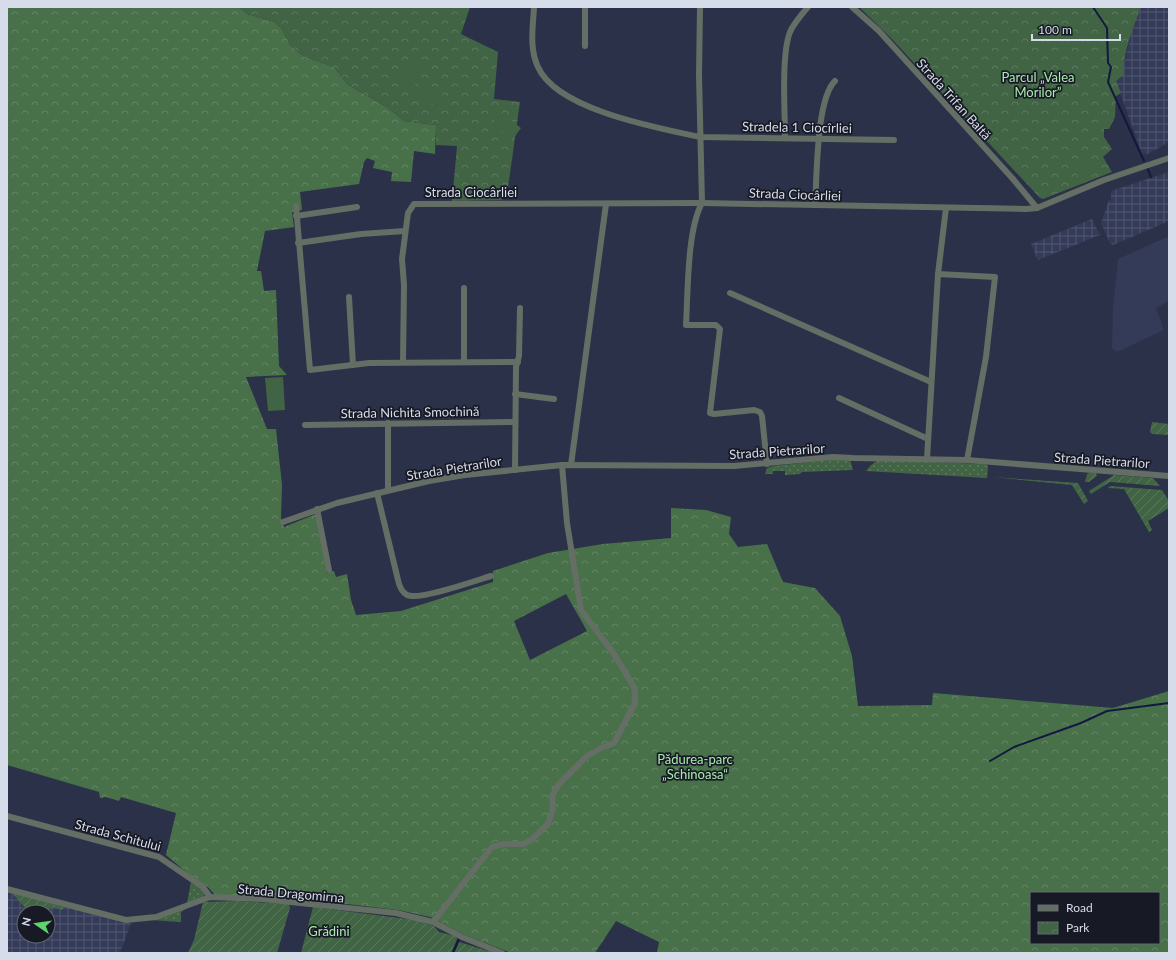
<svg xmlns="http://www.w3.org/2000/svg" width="1176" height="960" font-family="Lato,sans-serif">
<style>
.built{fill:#343b58}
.industrial{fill:url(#industrial-grid);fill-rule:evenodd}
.grass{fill:url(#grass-dots)}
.forest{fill:url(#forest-crowns);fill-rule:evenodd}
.park{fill:url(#park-crowns)}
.garden{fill:url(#garden-furrows)}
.pitch{fill:#416544}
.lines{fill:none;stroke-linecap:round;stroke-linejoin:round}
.stream{stroke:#131841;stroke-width:2}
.street{stroke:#646e64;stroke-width:6}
.labels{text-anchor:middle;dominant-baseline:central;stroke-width:3.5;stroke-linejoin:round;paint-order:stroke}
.park-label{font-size:13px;fill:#aaebad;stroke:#171a24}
.street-label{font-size:13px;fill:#d7dcea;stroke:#171a24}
</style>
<defs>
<pattern id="industrial-grid" width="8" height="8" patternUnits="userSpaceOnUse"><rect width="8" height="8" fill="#343b58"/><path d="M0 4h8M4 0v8" fill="none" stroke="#515770"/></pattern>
<pattern id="grass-dots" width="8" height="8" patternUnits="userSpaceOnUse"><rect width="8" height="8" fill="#416544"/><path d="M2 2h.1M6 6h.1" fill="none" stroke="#5c7a5f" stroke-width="1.8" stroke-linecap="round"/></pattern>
<pattern id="forest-crowns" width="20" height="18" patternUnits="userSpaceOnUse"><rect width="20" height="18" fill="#48714a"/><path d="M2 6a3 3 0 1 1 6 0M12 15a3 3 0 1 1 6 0" fill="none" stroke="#628564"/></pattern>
<pattern id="park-crowns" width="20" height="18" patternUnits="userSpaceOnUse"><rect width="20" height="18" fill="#416544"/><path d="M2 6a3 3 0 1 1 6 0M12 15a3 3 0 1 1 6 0" fill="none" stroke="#5c7a5f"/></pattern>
<pattern id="garden-furrows" width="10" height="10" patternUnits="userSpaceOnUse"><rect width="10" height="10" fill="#416544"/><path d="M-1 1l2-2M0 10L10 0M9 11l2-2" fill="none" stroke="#5c7a5f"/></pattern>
</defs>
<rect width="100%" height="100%" fill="#2b3148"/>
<path class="built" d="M 1169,236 L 1169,301 L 1156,308 L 1164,330 L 1117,352 L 1112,348 L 1113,307 L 1118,259 Z"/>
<g class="industrial">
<path d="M 1141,7 L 1169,7 L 1169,142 L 1146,155 L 1145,153 L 1142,154 L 1116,81 L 1125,74 L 1123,67 L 1133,26 Z"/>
<path d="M 1169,172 L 1169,221 L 1113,245 L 1110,243 L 1101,223 L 1109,200 L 1111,200 L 1111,191 Z"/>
<path d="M 1092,219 L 1100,235 L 1038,260 L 1031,244 Z"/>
<path d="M 7,891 L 120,922 L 131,923 L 120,953 L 7,953 ZM 24,912 L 48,912 L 48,936 L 24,936 Z"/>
</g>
<g class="grass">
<path d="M 839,459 L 850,459 L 853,470 L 802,472 L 800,474 L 785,475 L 785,471 L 773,471 L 773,474 L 765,474 L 767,468 L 773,466 Z"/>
<path d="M 878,460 L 985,464 L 988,466 L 987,478 L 866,471 L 870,466 Z"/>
<path d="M 191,882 L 204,891 L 205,894 L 203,898 L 187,903 Z"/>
<path d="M 188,907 L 181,912 L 181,922 L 150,920 Z"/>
</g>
<path class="forest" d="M 7,7 L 239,7 L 247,14 L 275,22 L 282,29 L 290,45 L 303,56 L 334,67 L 347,84 L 388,108 L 404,121 L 436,125 L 435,154 L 414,151 L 411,182 L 391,181 L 392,172 L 373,168 L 375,161 L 367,158 L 364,162 L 359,184 L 300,192 L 302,210 L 292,212 L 294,227 L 265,231 L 257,271 L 261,271 L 264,291 L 276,290 L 279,366 L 287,375 L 246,377 L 267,429 L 276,429 L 282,485 L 281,518 L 284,527 L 316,514 L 327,573 L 334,571 L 336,577 L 347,574 L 351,600 L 356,615 L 401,611 L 493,582 L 493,571 L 548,553 L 603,544 L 671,538 L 671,508 L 706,510 L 731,517 L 729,534 L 738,547 L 767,544 L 783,582 L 815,588 L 840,616 L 852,656 L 858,706 L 932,705 L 933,693 L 1113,708 L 1169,691 L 1169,953 L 657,953 L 659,942 L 616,921 L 595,953 L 511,953 L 465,935 L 430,917 L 398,910 L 296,898 L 215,895 L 208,887 L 192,877 L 166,855 L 176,813 L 121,797 L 119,801 L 106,797 L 100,798 L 99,792 L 7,765 ZM 566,594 L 587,631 L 530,660 L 514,621 ZM 1031,893 L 1159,893 L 1159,943 L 1031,943 Z"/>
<g class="park">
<path d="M 239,7 L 470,7 L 461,34 L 498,52 L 494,99 L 520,102 L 507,195 L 501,200 L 452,201 L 457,146 L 436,145 L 436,125 L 404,121 L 388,108 L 347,84 L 334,67 L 303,56 L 290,45 L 282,29 L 275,22 L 247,14 Z"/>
<path d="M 859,7 L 1141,7 C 1135,23 1120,59 1125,74 L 1116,81 L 1121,93 L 1116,96 L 1115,117 L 1109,129 L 1104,129 L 1104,137 L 1112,149 L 1103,157 L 1112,172 L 1043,199 L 1040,198 L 890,37 Z"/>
</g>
<g class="garden">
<path d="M 1152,422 L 1169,424 L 1169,435 L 1152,434 L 1150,432 Z"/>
<path d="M 1089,473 L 1096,473 L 1097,476 L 1089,482 L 1085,482 L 1087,474 Z"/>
<path d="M 1114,475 L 1153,478 L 1160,486 L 1110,482 L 1091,494 L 1089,491 Z"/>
<path d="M 992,477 L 1078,483 L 1088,501 L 1084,504 L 1072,485 Z"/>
<path d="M 1110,486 L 1162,490 L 1169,501 L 1169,508 L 1148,521 L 1152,530 L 1149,532 L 1124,489 L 1108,488 Z"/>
<path d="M 11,892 L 63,907 L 63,910 L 50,907 L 49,912 L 41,910 L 41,912 L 36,912 L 37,910 L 30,907 L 28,911 L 31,912 L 29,912 Z"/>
<path d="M 238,901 L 289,904 L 290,908 L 277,953 L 188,953 L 194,940 L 203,902 Z"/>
<path d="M 313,907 L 416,920 L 434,926 L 439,932 L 455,936 L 457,939 L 451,953 L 301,953 Z"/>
<path d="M 459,942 L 495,953 L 454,953 Z"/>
</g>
<g class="pitch">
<path d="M 411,55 L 425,60 L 414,87 L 400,81 Z"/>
<path d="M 421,85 L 443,94 L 438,106 L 416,97 Z"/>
<path d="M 500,112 L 521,128 L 513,139 L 492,123 Z"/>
<path d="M 1090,162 L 1095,174 L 1079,180 L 1075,168 Z"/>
<path d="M 283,377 L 285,410 L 268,411 L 265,378 Z"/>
</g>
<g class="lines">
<g class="stream">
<path d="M 1093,7 L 1107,28 L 1108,63 L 1111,67 L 1108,82 L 1144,161"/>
<path d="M 1147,167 L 1151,177"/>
<path d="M 990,761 L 1014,747 L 1081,723 L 1107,711 L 1169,703"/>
<path d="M 453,953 L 459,939"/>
</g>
<g class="street">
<path d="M 534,7 C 533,27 529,48 538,67 C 557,110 658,128 700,137 L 894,140"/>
<path d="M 700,7 L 699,75 L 702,203 C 687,230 688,292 686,325 L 716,325 L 720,329 L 710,413 L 714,414 L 754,410 L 760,412 L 762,416 L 767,464"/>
<path d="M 852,7 L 879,31 L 1013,179 L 1037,208"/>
<path d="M 585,46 L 585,7"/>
<path d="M 785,137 C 785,111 781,55 790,32 C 794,23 801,15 808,7"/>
<path d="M 815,205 C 817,178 816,99 835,81"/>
<path d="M 296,206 L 310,370 L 369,363 L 518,362"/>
<path d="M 296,216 L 357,207"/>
<path d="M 298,243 L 361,234 L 405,231"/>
<path d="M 938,274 L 946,208"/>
<path d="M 464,288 L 464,361"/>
<path d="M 730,293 L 931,382"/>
<path d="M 349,297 L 353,365"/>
<path d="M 403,362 L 404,285 L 402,259 L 408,213 L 414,204 L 702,203 L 1026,209 L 1037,208 L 1104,180 L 1169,158"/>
<path d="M 515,394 L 554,399"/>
<path d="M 839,398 L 928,439"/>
<path d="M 388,423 L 388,490"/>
<path d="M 305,425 L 515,422"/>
<path d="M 927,459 L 938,274 L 995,277 L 986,357 L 967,460"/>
<path d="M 571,465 L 606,204"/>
<path d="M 515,470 L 516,367 L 519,356 L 520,308"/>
<path d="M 377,493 L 398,580 C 399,585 402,592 407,595 C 419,601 477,580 491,576"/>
<path d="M 317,509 L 329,570"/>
<path d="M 283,522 L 337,503 L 429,481 L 465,475 L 562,465 L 734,466 L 833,457 L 853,458 L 967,460 L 1169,476"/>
<path d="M 7,816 L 159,857 L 203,887 L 210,897"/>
<path d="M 7,889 L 126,920 L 156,917 L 210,897 L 262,899 L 396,913 L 433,922 L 462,937 L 502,953"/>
<path d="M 433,922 L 492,847 L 504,844 L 524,844 L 532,839 L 548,824 L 553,809 L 552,796 L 559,784 L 587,756 L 603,747 L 614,743 L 635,703 L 635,689 L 614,654 L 581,610 L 567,523 L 562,465"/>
</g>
</g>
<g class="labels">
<g class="park-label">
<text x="1038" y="77">Parcul „Valea<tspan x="1038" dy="15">Morilor”</tspan></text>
<text x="695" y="759">Pădurea-parc<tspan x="695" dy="15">„Schinoasa“</tspan></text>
<text x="329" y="931">Grădini</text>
</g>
<g class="street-label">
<text transform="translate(954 99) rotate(48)">Strada Trifan Baltă</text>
<text transform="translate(797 127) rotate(1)">Stradela 1 Ciocîrliei</text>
<text x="471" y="192">Strada Ciocârliei</text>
<text transform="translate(795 194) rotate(2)">Strada Ciocârliei</text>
<text transform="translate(410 412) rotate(-1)">Strada Nichita Smochină</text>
<text transform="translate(777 451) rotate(-4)">Strada Pietrarilor</text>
<text transform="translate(1102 460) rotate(4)">Strada Pietrarilor</text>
<text transform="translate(454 468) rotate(-9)">Strada Pietrarilor</text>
<text transform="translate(118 835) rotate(15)">Strada Schitului</text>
<text transform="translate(291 893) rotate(5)">Strada Dragomirna</text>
</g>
</g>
<rect width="1176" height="960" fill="none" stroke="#d7dcea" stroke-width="16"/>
<rect x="1030" y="892" width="130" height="52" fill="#171a24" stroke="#646873"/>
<rect x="1038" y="905" width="20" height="6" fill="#646e64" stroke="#646873"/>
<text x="1066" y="912" font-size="12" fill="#d7dcea">Road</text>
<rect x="1038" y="922" width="20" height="12" fill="url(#park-crowns)" stroke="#646873"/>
<text x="1066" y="932" font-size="12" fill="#d7dcea">Park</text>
<g transform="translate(36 924) rotate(283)"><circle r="19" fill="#171a24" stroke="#646873"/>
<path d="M0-3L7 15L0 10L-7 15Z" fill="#5dd56c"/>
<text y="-6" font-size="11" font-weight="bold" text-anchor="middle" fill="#d7dcea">N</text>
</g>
<path d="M1032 34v6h88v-6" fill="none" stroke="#d7dcea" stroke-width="2"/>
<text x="1038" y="34" font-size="12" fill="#d7dcea" stroke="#171a24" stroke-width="3" paint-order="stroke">100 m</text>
</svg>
